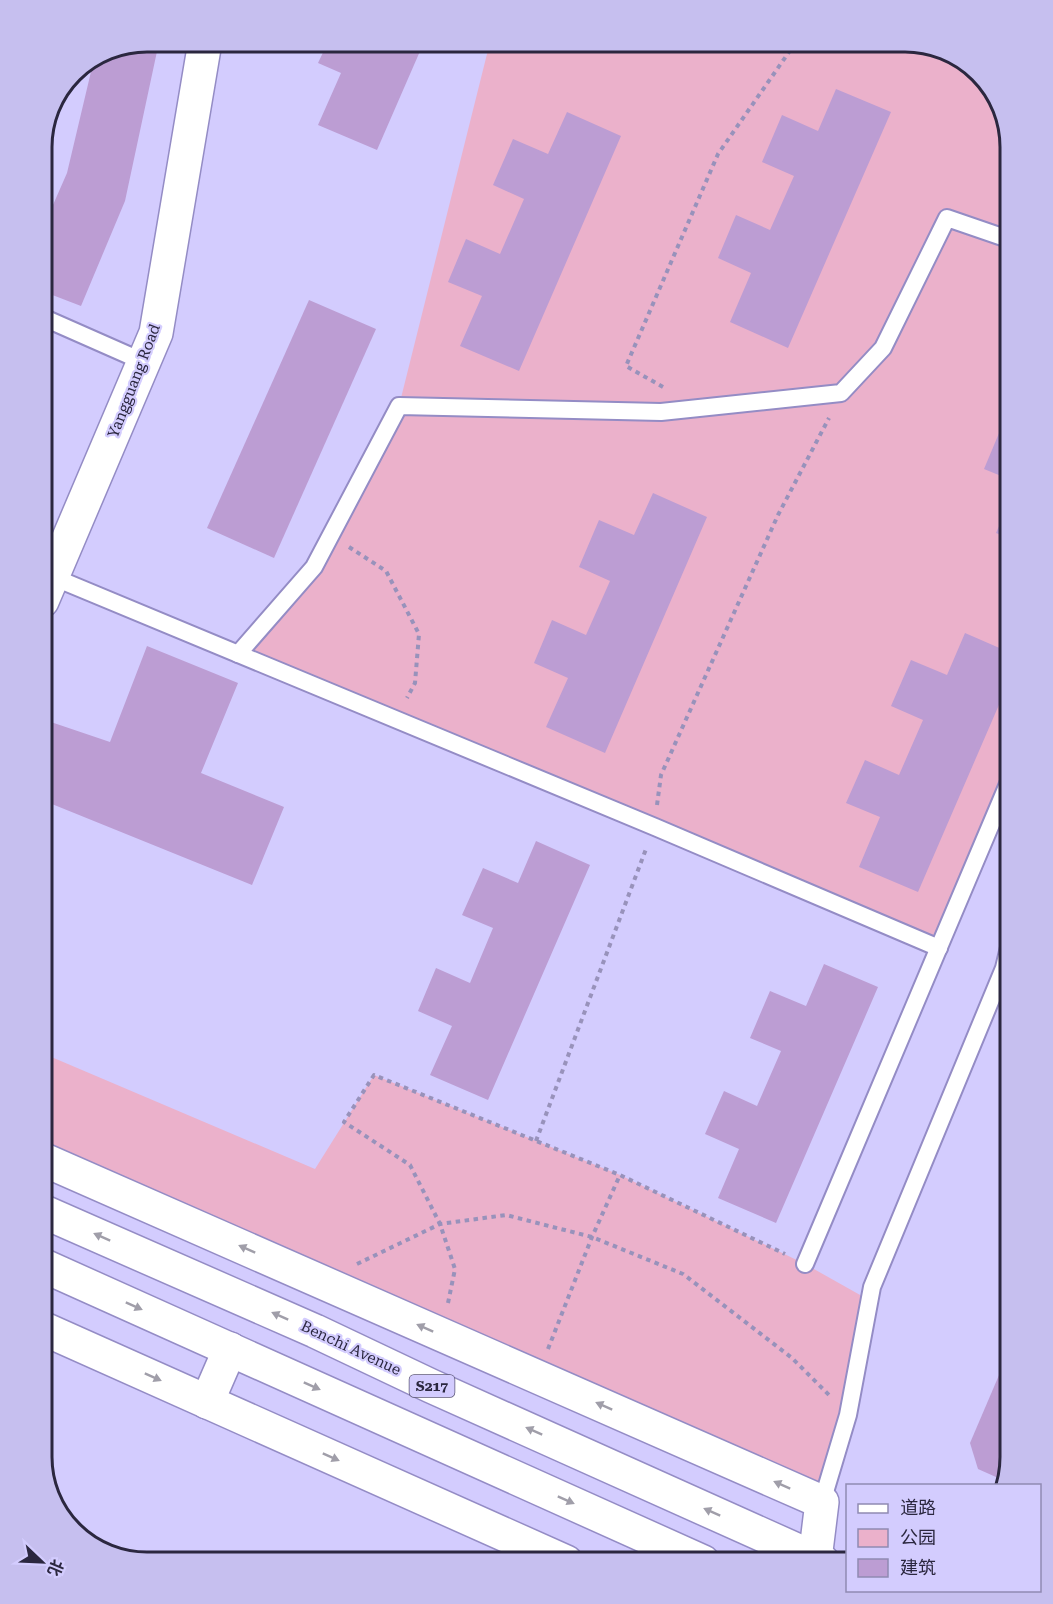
<svg xmlns="http://www.w3.org/2000/svg" width="1053" height="1604" font-family="'Roboto Serif','Noto Sans SC',serif">
<style>
.green{fill:#ebb1cb}
.building{fill:#bc9dd3}
.lines{fill:none;stroke-linecap:round;stroke-linejoin:round}
.lane-casing{stroke:#948cc5;stroke-width:20}
.street-casing{stroke:#948cc5;stroke-width:36}
.secondary-casing{stroke:#948cc5;stroke-width:36}
.primary-casing{stroke:#948cc5;stroke-width:36}
.path{stroke:#9892bb;stroke-width:4;stroke-dasharray:4.5 4.5;stroke-linecap:butt}
.lane{stroke:#fff;stroke-width:16}
.street{stroke:#fff;stroke-width:33}
.secondary{stroke:#fff;stroke-width:33}
.primary{stroke:#fff;stroke-width:33}
.oneway{fill:#a09ea9}
.labels{text-anchor:middle;dominant-baseline:central;stroke-width:4.5;stroke-linejoin:round;paint-order:stroke}
.shield{fill:#d3ccfe;stroke:#5d5878;stroke-width:1.5}
.shield-label{font-size:14px;font-weight:bold;fill:#2b273f}
.street-label{font-size:15px;fill:#2b273f;stroke:#d3ccfe}
.rim{fill:none;stroke:#2b273f;stroke-width:3}
</style>
<rect width="100%" height="100%" fill="#d3ccfe"/>
<g class="green">
<path d="M 490,42 L 912,42 L 959,56 L 997,95 L 1011,147 L 1011,777 L 939,948 L 238,654 L 314,567 L 399,406 Z"/>
<path d="M 42,1053 L 315,1169 L 374,1075 L 620,1175 L 805,1264 L 869,1300 L 822,1502 L 42,1159 Z"/>
</g>
<g class="building">
<path d="M 147,42 L 159,42 L 125,201 L 81,306 L 42,291 L 42,230 L 67,173 L 94,59 L 107,50 Z"/>
<path d="M 328,42 L 424,42 L 377,150 L 318,125 L 341,73 L 318,63 Z"/>
<path d="M 836,89 L 891,112 L 788,348 L 730,322 L 751,273 L 718,258 L 736,215 L 770,230 L 794,176 L 762,162 L 782,115 L 818,131 Z"/>
<path d="M 567,112 L 621,136 L 519,371 L 460,346 L 482,296 L 448,282 L 466,239 L 500,254 L 524,199 L 493,185 L 513,139 L 548,154 Z"/>
<path d="M 309,300 L 376,329 L 274,558 L 207,528 Z"/>
<path d="M 1002,426 L 1011,430 L 1011,480 L 984,469 Z"/>
<path d="M 653,493 L 707,517 L 605,753 L 546,727 L 568,678 L 534,663 L 552,620 L 586,635 L 610,581 L 579,567 L 599,520 L 634,535 Z"/>
<path d="M 1011,499 L 1011,539 L 996,533 Z"/>
<path d="M 965,633 L 1011,653 L 1011,677 L 918,892 L 859,867 L 880,817 L 846,803 L 865,760 L 899,775 L 923,720 L 891,706 L 911,660 L 947,675 Z"/>
<path d="M 147,646 L 238,683 L 201,773 L 284,807 L 252,885 L 42,800 L 42,719 L 110,742 Z"/>
<path d="M 536,841 L 590,865 L 488,1100 L 430,1075 L 452,1026 L 418,1011 L 436,968 L 470,983 L 493,928 L 462,915 L 483,868 L 518,883 Z"/>
<path d="M 824,964 L 878,987 L 776,1223 L 718,1198 L 739,1149 L 705,1134 L 724,1091 L 757,1106 L 781,1051 L 750,1038 L 770,991 L 806,1006 Z"/>
<path d="M 1011,1347 L 1011,1457 L 1005,1481 L 978,1469 L 970,1443 Z"/>
</g>
<g class="lines">
<defs>
<g id="lane">
<path d="M 42,142 L 43,139"/>
<path d="M 42,317 L 144,362"/>
<path d="M 53,577 L 655,827 L 939,948"/>
<path d="M 238,654 L 314,567 L 399,406 L 661,412 L 841,393 L 883,348 L 947,218 L 1011,240"/>
<path d="M 805,1264 L 1011,777"/>
<path d="M 822,1502 L 848,1415 L 872,1287 L 1004,968 L 1011,939"/>
</g>
<path id="street" d="M 42,601 L 156,333 L 205,42"/>
<g id="secondary">
<path d="M 42,1159 L 822,1502 L 815,1559"/>
<path d="M 42,1328 L 566,1562"/>
<path d="M 207,1402 L 230,1349"/>
</g>
<g id="primary">
<path d="M 42,1211 L 315,1331 L 431,1386 L 823,1562"/>
<path d="M 42,1265 L 703,1562"/>
</g>
</defs>
<use href="#lane" class="lane-casing"/>
<use href="#street" class="street-casing"/>
<use href="#secondary" class="secondary-casing"/>
<use href="#primary" class="primary-casing"/>
<g class="path">
<path d="M 565,42 L 567,42"/>
<path d="M 663,387 L 626,366 L 718,154 L 796,42"/>
<path d="M 349,547 L 386,571 L 419,634 L 415,683 L 407,698"/>
<path d="M 657,805 L 661,775 L 778,515 L 829,418"/>
<path d="M 536,1141 L 646,849"/>
<path d="M 357,1264 L 440,1224 L 506,1215 L 592,1237 L 683,1274 L 792,1358 L 829,1395"/>
<path d="M 448,1303 L 455,1269 L 440,1224 L 410,1165 L 344,1122 L 374,1075 L 620,1175 L 785,1254"/>
<path d="M 548,1349 L 592,1237 L 620,1175"/>
</g>
<use href="#lane" class="lane"/>
<use href="#street" class="street"/>
<use href="#secondary" class="secondary"/>
<use href="#primary" class="primary"/>
</g>
<defs><path id="oneway-solid" d="M-6-.8H1V-3.2L6.5 0L1 3.2V.8H-6Z" transform="scale(1.5)"/></defs>
<g class="oneway">
<use href="#oneway-solid" transform="translate(102 1237) rotate(-156)"/>
<use href="#oneway-solid" transform="translate(247 1249) rotate(-156)"/>
<use href="#oneway-solid" transform="translate(134 1306) rotate(24)"/>
<use href="#oneway-solid" transform="translate(280 1316) rotate(-156)"/>
<use href="#oneway-solid" transform="translate(425 1328) rotate(-156)"/>
<use href="#oneway-solid" transform="translate(153 1377) rotate(24)"/>
<use href="#oneway-solid" transform="translate(312 1386) rotate(24)"/>
<use href="#oneway-solid" transform="translate(604 1406) rotate(-156)"/>
<use href="#oneway-solid" transform="translate(534 1431) rotate(-156)"/>
<use href="#oneway-solid" transform="translate(331 1457) rotate(24)"/>
<use href="#oneway-solid" transform="translate(782 1485) rotate(-156)"/>
<use href="#oneway-solid" transform="translate(566 1500) rotate(24)"/>
<use href="#oneway-solid" transform="translate(712 1512) rotate(-156)"/>
</g>
<g class="labels">
<rect class="shield" x="409.5" y="1375" width="45" height="22" rx="4.5"/>
<g class="shield-label">
<text x="432" y="1386">S217</text>
</g>
<g class="street-label">
<text transform="translate(134 381) rotate(-69)">Yangguang Road</text>
<text transform="translate(351 1348) rotate(25)">Benchi Avenue</text>
</g>
</g>
<path d="M0 0H1053V1604H0ZM147 52H905A95 95 0 0 1 1000 147V1457A95 95 0 0 1 905 1552H147A95 95 0 0 1 52 1457V147A95 95 0 0 1 147 52Z" fill="#c6bfef" fill-rule="evenodd"/>
<path class="rim" d="M147 52H905A95 95 0 0 1 1000 147V1457A95 95 0 0 1 905 1552H147A95 95 0 0 1 52 1457V147A95 95 0 0 1 147 52Z"/>
<rect x="846" y="1484" width="195" height="108" fill="#d3ccfe" stroke="#908ab2" stroke-width="1.5"/>
<rect x="858" y="1504" width="30" height="9" fill="#ffffff" stroke="#908ab2" stroke-width="1.5"/>
<text x="900" y="1514" font-size="18" fill="#2b273f">道路</text>
<rect x="858" y="1529" width="30" height="18" fill="#ebb1cb" stroke="#908ab2" stroke-width="1.5"/>
<text x="900" y="1544" font-size="18" fill="#2b273f">公园</text>
<rect x="858" y="1559" width="30" height="18" fill="#bc9dd3" stroke="#908ab2" stroke-width="1.5"/>
<text x="900" y="1574" font-size="18" fill="#2b273f">建筑</text>
<g transform="translate(42 1562) rotate(113)" stroke="#d3ccfe" stroke-width="4.5" paint-order="stroke">
<path d="M0-4.5L10 22L0 15L-10 22Z" fill="#2b273f"/>
<text y="-9" font-size="16" font-weight="bold" text-anchor="middle" fill="#2b273f">北</text>
</g>
</svg>
